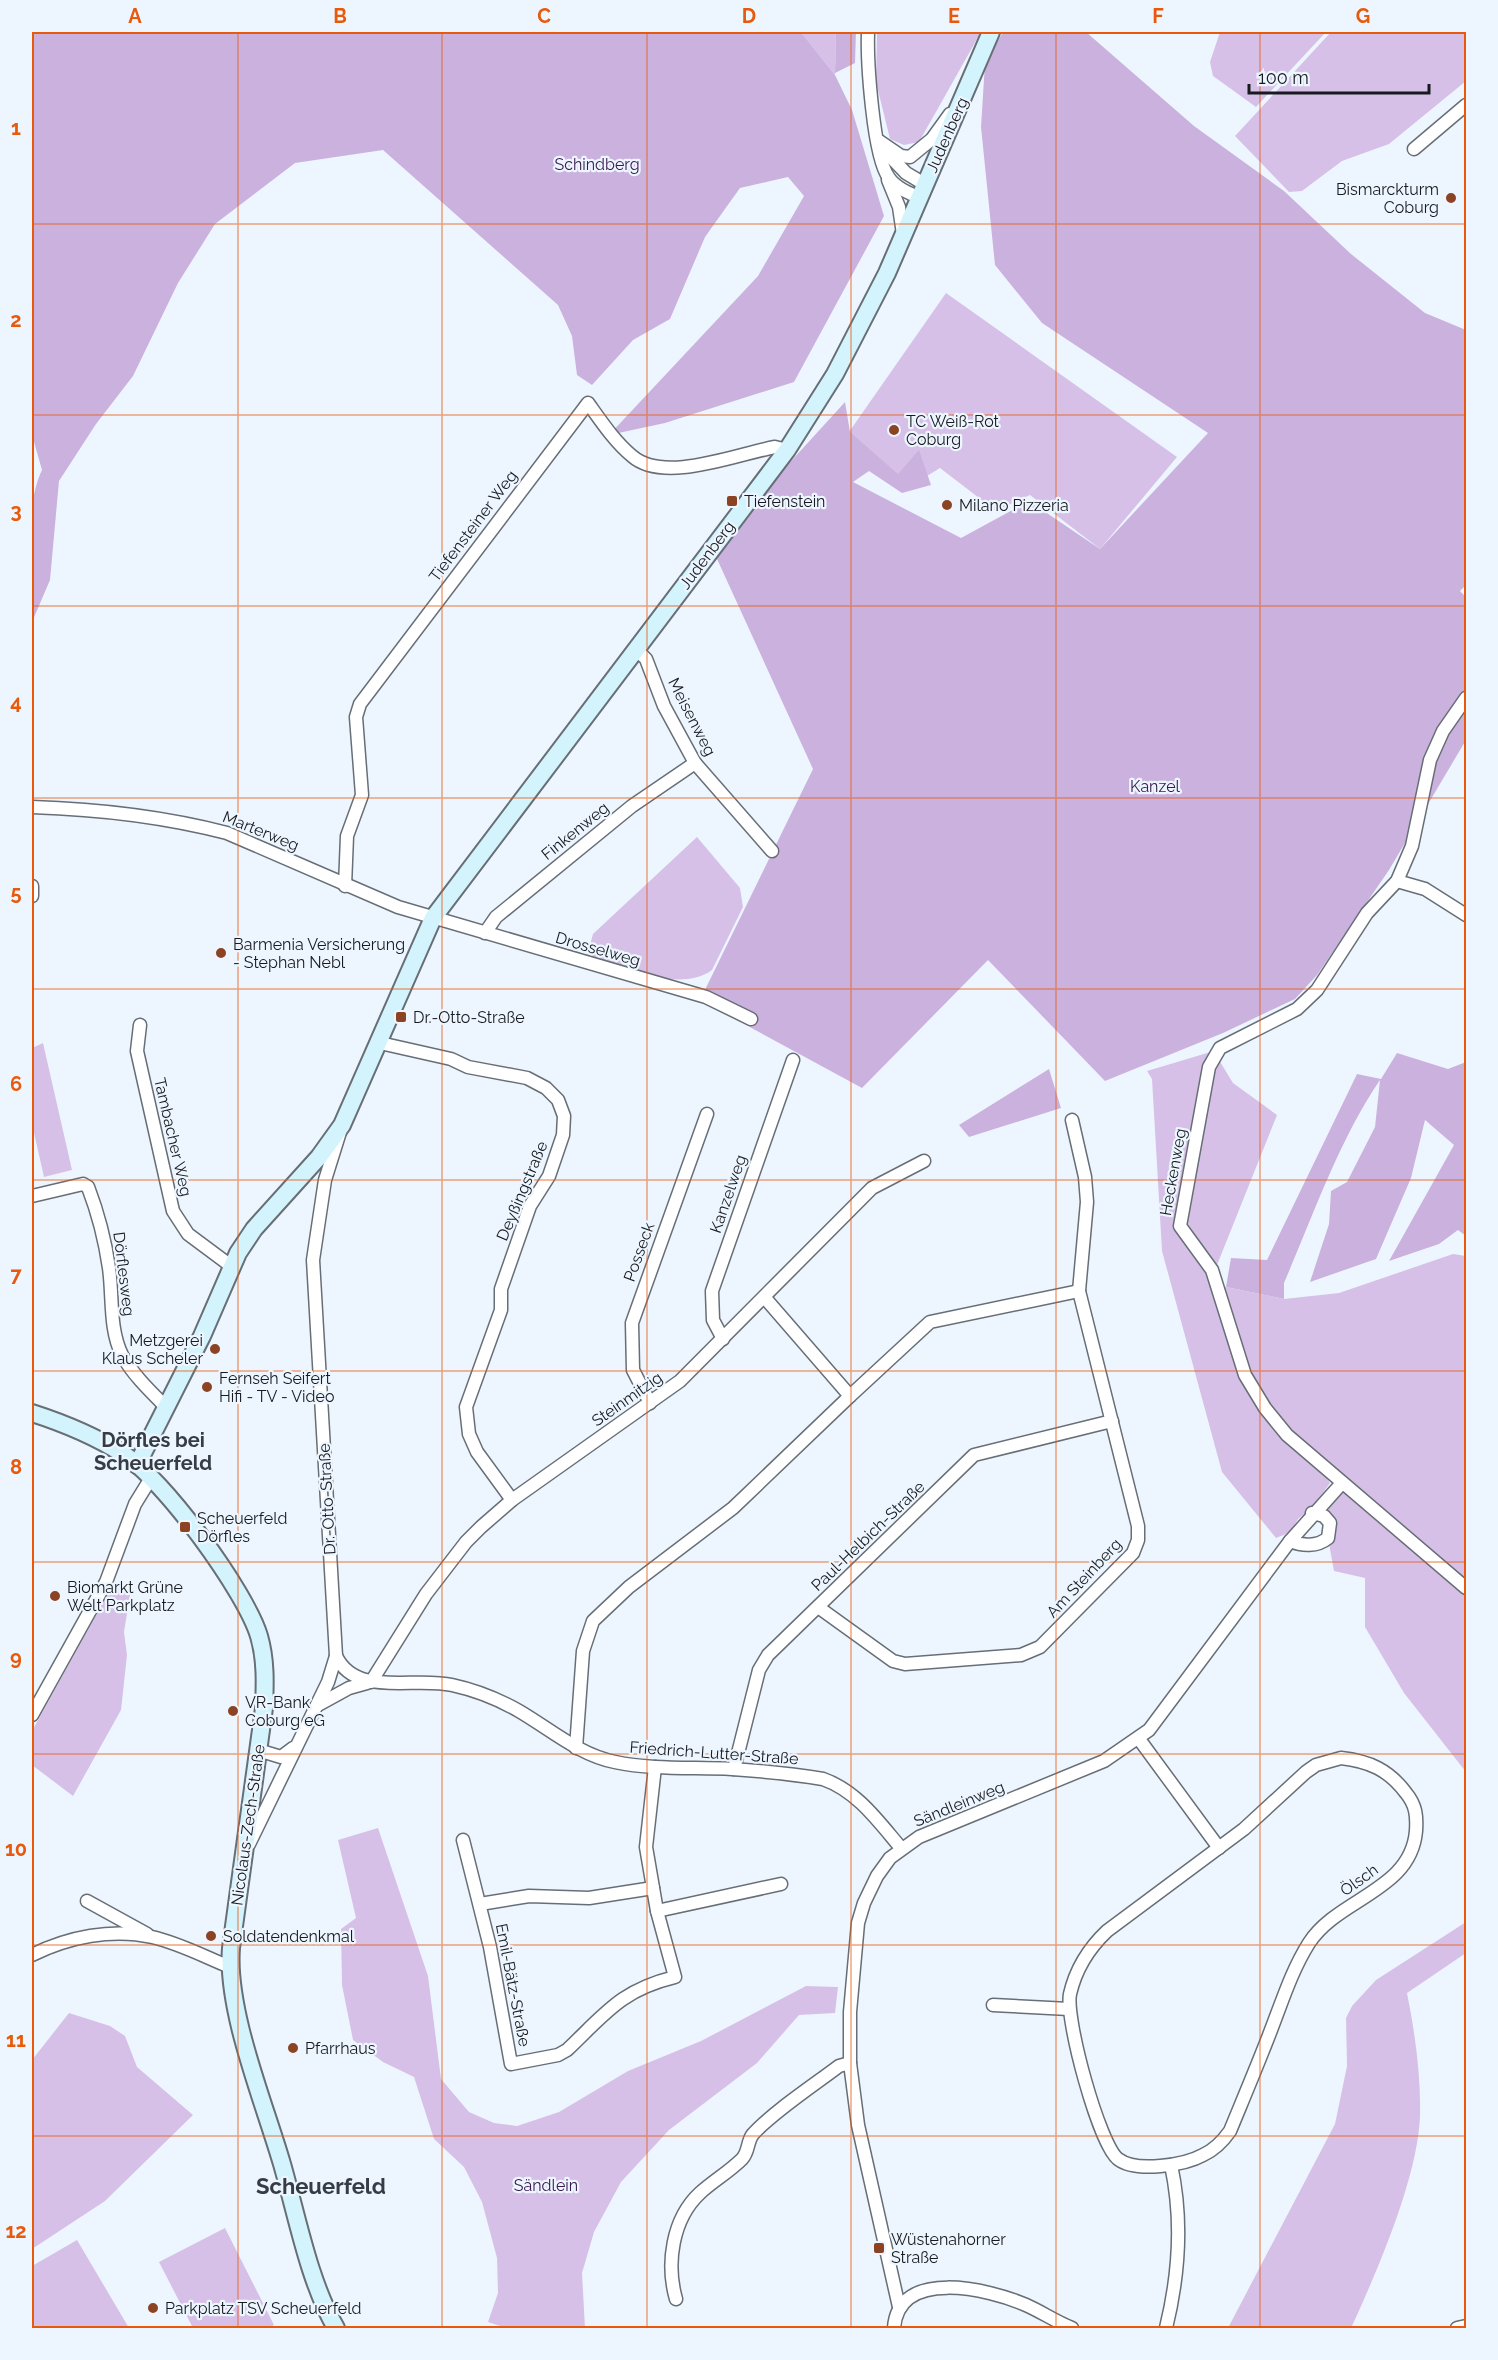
<svg xmlns="http://www.w3.org/2000/svg" width="1498" height="2360" font-family="Raleway,sans-serif">
<style>
.green{fill:#d7c0e7}
.forest{fill:#cbb2de}
.lines{fill:none;stroke-linecap:round;stroke-linejoin:round}
.street-casing{stroke:#676e76;stroke-width:15}
.secondary-casing{stroke:#676e76;stroke-width:20}
.street{stroke:#fff;stroke-width:12}
.secondary{stroke:#d3f3fd;stroke-width:16}
.grid{fill:none;stroke:#e8590c;stroke-width:1.5;stroke-opacity:0.55}
.poi-dot{fill:#8b4324;stroke:#edf6ff;stroke-width:2}
.labels{text-anchor:middle;dominant-baseline:central;stroke-width:4.5;stroke-linejoin:round;paint-order:stroke}
.street-label{font-size:16px;fill:#171a1e;stroke:#edf6ff}
.park-label{font-size:16px;fill:#39184d;stroke:#edf6ff}
.poi-label{font-size:16px;fill:#171a1e;stroke:#edf6ff;text-anchor:start}
.quarter-label{font-size:20px;font-weight:bold;fill:#363c44;stroke:#edf6ff}
.district-label{font-size:22px;font-weight:bold;fill:#363c44;stroke:#edf6ff}
.neatline{fill:none;stroke:#e8590c;stroke-width:2}
.grid-label{font-size:20px;text-anchor:middle;font-weight:bold;fill:#e8590c}
</style>
<rect width="100%" height="100%" fill="#edf6ff"/>
<g class="green">
<path d="M 801,32 L 836,32 L 835,75 Z"/>
<path d="M 877,32 L 981,32 L 919,142 L 904,145 L 890,139 L 876,82 Z"/>
<path d="M 1220,32 L 1326,32 L 1256,107 L 1213,76 L 1210,62 Z"/>
<path d="M 1331,32 L 1466,32 L 1466,81 L 1389,144 L 1342,161 L 1302,191 L 1289,192 L 1235,136 Z"/>
<path d="M 946,293 L 1177,457 L 1100,549 L 1030,495 L 996,511 L 940,468 L 914,484 L 849,447 L 849,432 Z"/>
<path d="M 697,837 L 740,888 L 743,907 L 712,970 C 680,994 621,966 587,956 L 593,934 Z"/>
<path d="M 43,1043 L 72,1170 L 44,1177 L 32,1124 L 32,1048 Z"/>
<path d="M 1217,1050 L 1209,1067 L 1180,1226 L 1209,1266 L 1216,1285 L 1284,1299 L 1339,1293 L 1453,1254 L 1466,1256 L 1466,1772 L 1404,1693 L 1365,1627 L 1365,1578 L 1334,1571 L 1328,1538 L 1330,1523 L 1324,1516 L 1312,1513 L 1341,1483 C 1305,1450 1268,1421 1246,1377 C 1236,1356 1232,1333 1224,1311 C 1223,1346 1249,1399 1272,1424 C 1291,1445 1316,1459 1330,1483 L 1312,1508 L 1298,1519 L 1291,1532 L 1276,1538 L 1222,1472 L 1162,1251 L 1152,1079 L 1147,1071 Z"/>
<path d="M 1219,1060 L 1233,1083 L 1277,1115 L 1215,1270 L 1186,1220 L 1210,1083 Z"/>
<path d="M 118,1583 L 130,1595 L 124,1632 L 127,1655 L 121,1710 L 73,1796 L 32,1765 L 32,1731 L 113,1585 Z"/>
<path d="M 378,1828 L 428,1976 L 441,2079 L 469,2112 L 494,2123 L 517,2126 L 559,2112 L 628,2071 L 701,2041 L 806,1986 L 838,1987 L 835,2013 L 799,2015 L 757,2063 L 669,2130 L 621,2182 L 594,2232 L 582,2273 L 585,2328 L 506,2328 L 488,2322 L 498,2293 L 497,2258 L 482,2202 L 464,2167 L 434,2139 L 414,2077 L 383,2062 L 353,2040 L 342,1985 L 341,1929 L 356,1918 L 338,1840 Z"/>
<path d="M 1466,1922 L 1466,1953 L 1407,1993 C 1415,2033 1421,2075 1420,2116 C 1418,2177 1377,2272 1351,2328 L 1228,2328 L 1335,2124 L 1347,2066 L 1346,2018 L 1352,2006 L 1376,1980 Z"/>
<path d="M 69,2013 L 110,2026 L 125,2036 L 137,2067 L 193,2115 L 105,2201 L 32,2249 L 32,2060 Z"/>
<path d="M 225,2228 L 274,2325 L 268,2328 L 193,2328 L 159,2262 Z"/>
<path d="M 77,2240 L 129,2328 L 32,2328 L 32,2266 Z"/>
</g>
<g class="forest">
<path d="M 32,32 L 801,32 L 835,75 L 852,110 L 884,216 L 794,382 L 665,423 L 609,435 L 758,276 L 804,196 L 788,177 L 740,188 L 705,237 L 670,319 L 633,340 L 592,385 L 577,375 L 572,336 L 558,305 L 383,150 L 295,163 L 215,224 L 178,283 L 133,376 L 96,424 L 59,481 L 50,580 L 32,622 C 32,578 23,509 42,470 L 32,435 Z"/>
<path d="M 836,32 L 856,32 L 855,63 L 835,73 Z"/>
<path d="M 1003,32 L 1086,32 L 1194,126 L 1284,191 L 1351,254 L 1425,313 L 1466,330 L 1466,585 L 1460,591 L 1466,597 L 1466,740 L 1389,870 L 1317,975 L 1295,999 L 1223,1033 L 1105,1081 L 988,960 L 862,1088 L 700,1000 L 813,769 L 712,548 L 845,402 L 850,432 L 898,474 L 919,450 L 931,485 L 902,493 L 869,471 L 853,482 L 961,538 L 1029,501 L 1100,549 L 1208,433 L 1042,323 L 995,265 L 981,127 L 985,63 Z"/>
<path d="M 1397,1053 L 1448,1069 L 1466,1062 L 1466,1236 L 1458,1230 L 1439,1244 L 1389,1261 L 1454,1145 L 1425,1120 L 1411,1178 L 1376,1259 L 1310,1282 L 1329,1224 L 1331,1191 L 1347,1182 L 1375,1127 L 1380,1080 C 1340,1138 1312,1218 1284,1283 L 1284,1299 L 1226,1287 L 1231,1258 L 1267,1260 L 1357,1074 L 1381,1079 Z"/>
<path d="M 1049,1069 L 1061,1108 L 969,1137 L 959,1125 Z"/>
</g>
<g class="lines">
<defs>
<g id="street">
<path d="M 868,32 C 867,61 873,157 889,178 C 896,188 909,193 920,198"/>
<path d="M 879,141 L 901,156 L 910,157 L 932,139 L 950,114"/>
<path d="M 1414,149 L 1466,105"/>
<path d="M 884,150 L 906,173 L 926,185"/>
<path d="M 888,180 L 899,207 L 903,234"/>
<path d="M 636,649 L 646,659 L 664,706 L 695,763 L 772,851"/>
<path d="M 1466,698 L 1443,731 L 1430,760 L 1412,846 L 1397,881 L 1367,913 L 1317,990 L 1297,1009 L 1220,1048 L 1209,1067 L 1180,1226 L 1212,1270 L 1245,1375 L 1265,1408 L 1287,1435 L 1466,1588"/>
<path d="M 32,807 C 95,809 165,817 227,833 L 398,907 L 706,997 L 751,1019"/>
<path d="M 1397,881 L 1425,889 L 1466,915"/>
<path d="M 32,886 L 32,896"/>
<path d="M 345,886 L 347,836 L 362,795 L 356,717 L 360,704 L 588,403 C 601,421 614,441 632,456 C 664,484 737,454 775,447 L 787,450"/>
<path d="M 485,933 L 496,917 L 632,806 L 695,763"/>
<path d="M 140,1025 L 137,1051 L 173,1211 L 188,1234 L 231,1266"/>
<path d="M 380,1043 L 451,1059 L 468,1067 L 527,1078 L 546,1088 L 558,1100 L 564,1116 L 563,1135 L 549,1176 L 530,1206 L 501,1289 L 501,1310 L 466,1407 L 469,1434 L 477,1452 L 512,1500"/>
<path d="M 32,1196 L 83,1184 L 88,1187 C 98,1213 105,1240 109,1268 C 113,1296 109,1329 122,1355 C 133,1375 151,1392 167,1408"/>
<path d="M 723,1339 L 713,1320 L 712,1291 L 793,1060"/>
<path d="M 850,1396 L 930,1322 L 1079,1291 L 1087,1202 L 1085,1177 L 1072,1120"/>
<path d="M 650,1403 L 633,1370 L 632,1323 L 707,1114"/>
<path d="M 1290,1541 C 1302,1546 1317,1547 1328,1538 L 1330,1523 L 1324,1516 L 1312,1513"/>
<path d="M 818,1607 L 893,1661 L 905,1664 L 1021,1655 L 1040,1647 L 1133,1553 L 1138,1540 L 1138,1526 L 1079,1291"/>
<path d="M 336,1656 C 356,1698 414,1676 452,1685 C 475,1690 498,1699 519,1711 C 550,1729 579,1755 615,1762 C 653,1770 693,1767 732,1769 C 762,1771 793,1774 823,1779 C 857,1791 878,1821 901,1848"/>
<path d="M 371,1682 L 426,1594 L 466,1542 L 481,1527 L 512,1500 L 680,1381 L 872,1188 L 924,1161"/>
<path d="M 318,1705 L 349,1688 L 367,1683"/>
<path d="M 32,1715 L 106,1582 L 135,1504 L 151,1478"/>
<path d="M 1139,1739 L 1219,1848"/>
<path d="M 576,1748 L 583,1651 L 593,1621 L 629,1587 L 733,1508 L 850,1396 L 765,1298"/>
<path d="M 258,1750 L 281,1757 L 293,1748"/>
<path d="M 1341,1758 C 1369,1761 1389,1770 1406,1793 C 1416,1805 1417,1816 1416,1831 C 1411,1891 1338,1898 1309,1943 C 1292,1970 1283,1999 1271,2030 C 1258,2064 1244,2097 1230,2131 C 1223,2141 1214,2150 1203,2155 C 1185,2165 1136,2173 1118,2159 C 1099,2144 1065,2019 1070,1994 C 1076,1968 1088,1949 1107,1931 L 1244,1829 L 1306,1772 L 1316,1765 Z"/>
<path d="M 734,1769 L 759,1670 L 768,1655 L 974,1455 L 1112,1421"/>
<path d="M 463,1840 L 490,1947 L 511,2064 L 558,2055 L 567,2050 C 605,2014 621,1990 675,1977 L 657,1911 L 646,1847 L 655,1767"/>
<path d="M 249,1844 L 328,1682 L 336,1656 L 313,1260 L 325,1180 L 340,1132"/>
<path d="M 87,1901 L 147,1934"/>
<path d="M 480,1904 L 529,1896 L 589,1898 L 653,1888"/>
<path d="M 657,1911 L 781,1884"/>
<path d="M 32,1955 C 68,1937 112,1928 152,1937 C 179,1943 205,1957 230,1967"/>
<path d="M 993,2005 L 1069,2009"/>
<path d="M 676,2299 C 666,2264 672,2219 700,2193 C 713,2181 729,2172 742,2159 C 749,2152 747,2141 753,2134 C 773,2112 814,2085 839,2066 L 850,2063"/>
<path d="M 899,2307 L 858,2125 L 850,2063 L 850,2012 L 858,1923 L 864,1903 L 877,1876 L 890,1858 L 919,1837 L 1104,1761 L 1149,1730 L 1290,1541 L 1342,1483"/>
<path d="M 894,2328 C 898,2267 989,2289 1026,2305 C 1042,2312 1056,2322 1072,2328"/>
<path d="M 1166,2328 C 1179,2275 1183,2220 1171,2165"/>
<path d="M 1457,2328 L 1466,2326"/>
</g>
<g id="secondary">
<path d="M 32,1413 C 63,1423 95,1436 123,1454 C 163,1478 246,1592 259,1636 C 266,1660 265,1684 264,1708 L 231,1948 C 226,2011 264,2102 282,2164 C 297,2216 309,2282 336,2328"/>
<path d="M 137,1465 L 202,1336 L 238,1253 L 254,1229 L 319,1157 L 342,1125 L 433,918 L 787,450 L 835,374 L 887,273 L 991,32"/>
</g>
</defs>
<use href="#street" class="street-casing"/>
<use href="#secondary" class="secondary-casing"/>
<use href="#street" class="street"/>
<use href="#secondary" class="secondary"/>
</g>
<path class="grid" d="M 238,32 L 238,2328M 442,32 L 442,2328M 647,32 L 647,2328M 851,32 L 851,2328M 1056,32 L 1056,2328M 1260,32 L 1260,2328M 32,224 L 1466,224M 32,415 L 1466,415M 32,606 L 1466,606M 32,798 L 1466,798M 32,989 L 1466,989M 32,1180 L 1466,1180M 32,1371 L 1466,1371M 32,1562 L 1466,1562M 32,1754 L 1466,1754M 32,1945 L 1466,1945M 32,2136 L 1466,2136"/>
<g class="poi-dot">
<circle cx="1451" cy="198" r="6"/>
<circle cx="894" cy="430" r="6"/>
<rect x="726" y="495" width="12" height="12" rx="3"/>
<circle cx="947" cy="505" r="6"/>
<circle cx="221" cy="953" r="6"/>
<rect x="395" y="1011" width="12" height="12" rx="3"/>
<circle cx="215" cy="1349" r="6"/>
<circle cx="207" cy="1387" r="6"/>
<rect x="179" y="1521" width="12" height="12" rx="3"/>
<circle cx="55" cy="1596" r="6"/>
<circle cx="233" cy="1711" r="6"/>
<circle cx="211" cy="1936" r="6"/>
<circle cx="293" cy="2048" r="6"/>
<rect x="873" y="2242" width="12" height="12" rx="3"/>
<circle cx="153" cy="2308" r="6"/>
</g>
<g class="labels">
<g class="street-label">
<text transform="translate(947 135) rotate(-66)">Judenberg</text>
<text transform="translate(473 526) rotate(-53)">Tiefensteiner Weg</text>
<text transform="translate(707 555) rotate(-53)">Judenberg</text>
<text transform="translate(692 717) rotate(63)">Meisenweg</text>
<text transform="translate(261 831) rotate(22)">Marterweg</text>
<text transform="translate(575 831) rotate(-39)">Finkenweg</text>
<text transform="translate(598 949) rotate(16)">Drosselweg</text>
<text transform="translate(173 1137) rotate(77)">Tambacher Weg</text>
<text transform="translate(1173 1172) rotate(-80)">Heckenweg</text>
<text transform="translate(522 1191) rotate(-67)">Deyßingstraße</text>
<text transform="translate(728 1194) rotate(-71)">Kanzelweg</text>
<text transform="translate(639 1252) rotate(-70)">Posseck</text>
<text transform="translate(124 1274) rotate(83)">Dörflesweg</text>
<text transform="translate(627 1399) rotate(-35)">Steinmitzig</text>
<text transform="translate(327 1499) rotate(-93)">Dr.-Otto-Straße</text>
<text transform="translate(868 1536) rotate(-44)">Paul-Helbich-Straße</text>
<text transform="translate(1084 1578) rotate(-47)">Am Steinberg</text>
<text transform="translate(714 1753) rotate(4)">Friedrich-Lutter-Straße</text>
<text transform="translate(959 1804) rotate(-22)">Sändleinweg</text>
<text transform="translate(248 1825) rotate(-82)">Nicolaus-Zech-Straße</text>
<text transform="translate(1359 1880) rotate(-36)">Ölsch</text>
<text transform="translate(513 1985) rotate(79)">Emil-Bätz-Straße</text>
</g>
<g class="park-label">
<text x="597" y="164">Schindberg</text>
<text x="1155" y="786">Kanzel</text>
<text x="546" y="2185">Sändlein</text>
</g>
<g class="poi-label">
<text x="1439" y="189" text-anchor="end">Bismarckturm<tspan x="1439" dy="18">Coburg</tspan></text>
<text x="906" y="421">TC Weiß-Rot<tspan x="906" dy="18">Coburg</tspan></text>
<text x="744" y="501">Tiefenstein</text>
<text x="959" y="505">Milano Pizzeria</text>
<text x="233" y="944">Barmenia Versicherung<tspan x="233" dy="18">- Stephan Nebl</tspan></text>
<text x="413" y="1017">Dr.-Otto-Straße</text>
<text x="203" y="1340" text-anchor="end">Metzgerei<tspan x="203" dy="18">Klaus Scheler</tspan></text>
<text x="219" y="1378">Fernseh Seifert<tspan x="219" dy="18">Hifi - TV - Video</tspan></text>
<text x="197" y="1518">Scheuerfeld<tspan x="197" dy="18">Dörfles</tspan></text>
<text x="67" y="1587">Biomarkt Grüne<tspan x="67" dy="18">Welt Parkplatz</tspan></text>
<text x="245" y="1702">VR-Bank<tspan x="245" dy="18">Coburg eG</tspan></text>
<text x="223" y="1936">Soldatendenkmal</text>
<text x="305" y="2048">Pfarrhaus</text>
<text x="891" y="2239">Wüstenahorner<tspan x="891" dy="18">Straße</tspan></text>
<text x="165" y="2308">Parkplatz TSV Scheuerfeld</text>
</g>
<g class="quarter-label">
<text x="153" y="1440">Dörfles bei<tspan x="153" dy="23">Scheuerfeld</tspan></text>
</g>
<g class="district-label">
<text x="321" y="2186">Scheuerfeld</text>
</g>
</g>
<rect width="1498" height="2360" fill="none" stroke="#edf6ff" stroke-width="66"/>
<path d="M1249 84v9h180v-9" fill="none" stroke="#171a1e" stroke-width="3"/>
<text x="1258" y="84" font-size="18" fill="#171a1e" stroke="#edf6ff" stroke-width="4.5" paint-order="stroke">100 m</text>
<rect x="33" y="33" width="1432" height="2294" class="neatline"/>
<g class="grid-label">
<text x="135" y="23">A</text>
<text x="340" y="23">B</text>
<text x="544" y="23">C</text>
<text x="749" y="23">D</text>
<text x="954" y="23">E</text>
<text x="1158" y="23">F</text>
<text x="1363" y="23">G</text>
<text x="16" y="135">1</text>
<text x="16" y="327">2</text>
<text x="16" y="518">3</text>
<text x="16" y="709">4</text>
<text x="16" y="900">5</text>
<text x="16" y="1091">6</text>
<text x="16" y="1282">7</text>
<text x="16" y="1474">8</text>
<text x="16" y="1665">9</text>
<text x="16" y="1856">10</text>
<text x="16" y="2047">11</text>
<text x="16" y="2238">12</text>
</g>
</svg>
